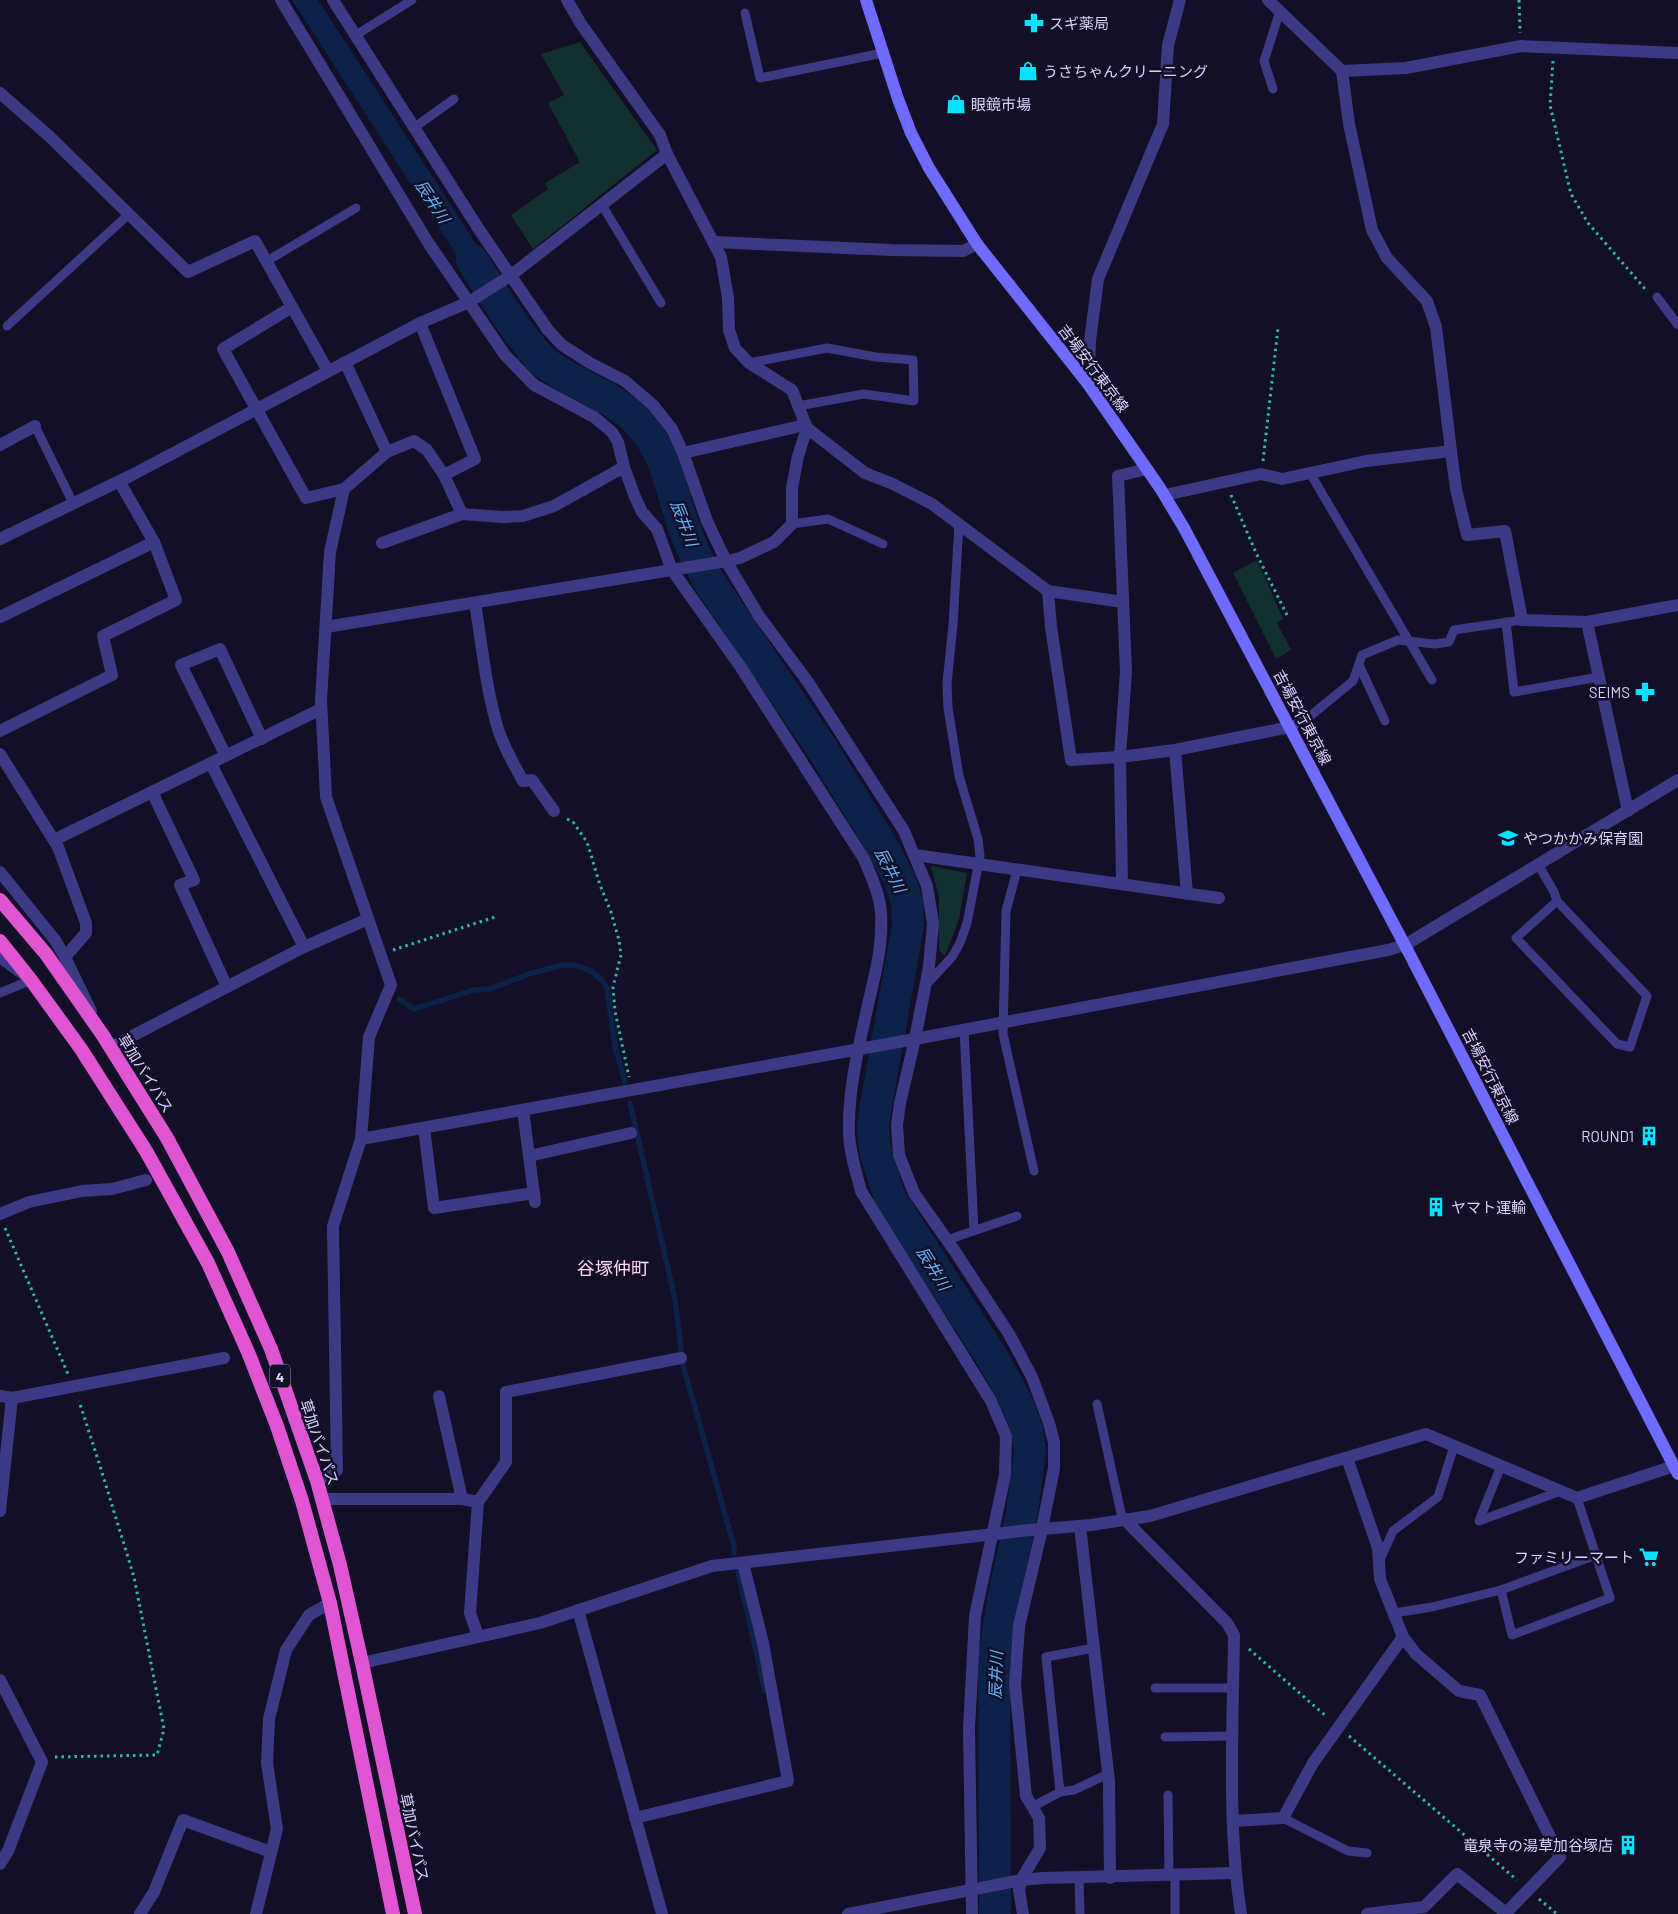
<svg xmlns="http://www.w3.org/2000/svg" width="1678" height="1914" font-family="Barlow,'Noto Sans JP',sans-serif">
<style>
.green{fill:#12302f}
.water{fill:#0c2248}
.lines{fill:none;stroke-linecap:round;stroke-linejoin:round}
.stream{stroke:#0c2248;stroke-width:5.5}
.river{stroke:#0c2248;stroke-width:32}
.path{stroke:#2fb8b0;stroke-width:3;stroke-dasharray:2.5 4;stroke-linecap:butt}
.service{stroke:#3d3a85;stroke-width:9}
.minor{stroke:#3d3a85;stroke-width:12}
.secondary{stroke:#6f6bff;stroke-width:12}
.trunk{stroke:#e055d1;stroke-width:14}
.labels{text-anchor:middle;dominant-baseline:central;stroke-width:5;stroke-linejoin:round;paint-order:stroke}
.shield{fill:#130f26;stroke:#9e99be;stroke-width:1}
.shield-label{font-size:14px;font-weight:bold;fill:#d9d4ff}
.poi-label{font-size:15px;fill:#d9d4ff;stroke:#130f26;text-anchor:start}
.street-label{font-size:15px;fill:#d9d4ff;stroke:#130f26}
.water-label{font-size:16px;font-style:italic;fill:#62b6ff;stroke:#130f26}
.quarter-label{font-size:18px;fill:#ffd6f0;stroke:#130f26}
</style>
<rect width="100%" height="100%" fill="#130f26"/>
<g class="green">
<path d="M 580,42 L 657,150 L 533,249 L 511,215 L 548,189 L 545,183 L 580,162 L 548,103 L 564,95 L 541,54 Z"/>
<path d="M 1257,560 L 1283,619 L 1277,623 L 1291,650 L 1276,659 L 1233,573 Z"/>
<path d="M 931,866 L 967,873 L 959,919 L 945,956 L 939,950 L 939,897 Z"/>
</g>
<path class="water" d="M 292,0 L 318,0 L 506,290 L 487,302 Z"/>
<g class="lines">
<g class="stream">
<path d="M 399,999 L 414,1009 L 474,990 L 489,989 L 529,974 L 562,965 L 574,965 L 591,971 L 601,979 L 607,988 L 615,1046 L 625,1082"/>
<path d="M 630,1103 L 675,1299 L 683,1365 L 734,1546 L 734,1553"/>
<path d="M 738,1572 L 765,1691"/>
</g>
<path class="river" d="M 472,260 C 490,288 507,319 529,345 C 534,351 538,357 544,362 C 575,386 616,396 642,426 C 667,455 672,493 684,528 C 691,547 700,565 710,583 L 823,750 L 879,841 L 900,880 L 907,902 L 908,926 L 875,1111 L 873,1128 L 875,1151 L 890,1198 L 995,1362 L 1018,1405 L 1027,1430 L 1030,1451 L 1022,1513 L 1003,1600 L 994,1659 L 995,1914"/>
<g class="path">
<path d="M 1519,0 L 1520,33"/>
<path d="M 1553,61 L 1550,105 L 1571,194 L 1588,223 L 1646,290"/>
<path d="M 1263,461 L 1278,328"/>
<path d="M 1231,495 L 1257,555 L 1287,615"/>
<path d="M 567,819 L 573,822 L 587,842 L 600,885 L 611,912 L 619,940 L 621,955 L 613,987 L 615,1011 L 629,1077"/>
<path d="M 393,950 L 495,917"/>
<path d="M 5,1228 L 68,1374"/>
<path d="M 1249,1649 L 1327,1717"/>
<path d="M 1349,1736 L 1517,1880"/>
<path d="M 55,1757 L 157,1755 L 164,1729 L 134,1577 L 100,1466 L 79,1401"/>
<path d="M 1539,1899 L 1557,1914"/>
</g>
<g class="service">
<path d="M 745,13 L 760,78 L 883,53"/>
<path d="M 356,35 L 412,0"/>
<path d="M 1273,89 L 1264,61 L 1280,11"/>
<path d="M 415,127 L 454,99"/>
<path d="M 602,205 L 661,303"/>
<path d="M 267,261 L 356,208"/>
<path d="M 1657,297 L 1678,325"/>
<path d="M 7,326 L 129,214"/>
<path d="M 749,363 L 827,348 L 876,357 L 913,360 L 914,401 L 864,394 L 798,406"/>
<path d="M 35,426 L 73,503"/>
<path d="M 1310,473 L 1432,680"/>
<path d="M 792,524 L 828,519 L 883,544"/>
<path d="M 1506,622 L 1514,692 L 1599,677"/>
<path d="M 1359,665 L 1385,721"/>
<path d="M 1290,727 L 1309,717 L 1353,681 L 1362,655 L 1398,640 L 1435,644 L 1449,642 L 1454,630 L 1522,620"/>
<path d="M 1538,864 L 1554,892 L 1557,901 L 1647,996 L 1630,1047 L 1617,1044 L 1516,938 L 1557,901"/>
<path d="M 1017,870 L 1006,911 L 1003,1034 L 1034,1171"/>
<path d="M 926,985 L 952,957 L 960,943 L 967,923 L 980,856 L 978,839 L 959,776 L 948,708 L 947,683 L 953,625 L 959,524"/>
<path d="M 0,993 L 31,980"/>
<path d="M 964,1029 L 974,1230"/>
<path d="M 947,1240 L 1017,1216"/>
<path d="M 1097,1404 L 1121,1513 L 1125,1520"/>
<path d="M 1501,1466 L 1479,1521 L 1561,1491"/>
<path d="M 1380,1560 L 1393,1531 L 1438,1497 L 1454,1446"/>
<path d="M 1501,1590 L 1596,1555"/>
<path d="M 1394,1613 L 1432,1607 L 1501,1590 L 1512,1635 L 1610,1598 L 1577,1498"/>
<path d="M 1155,1688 L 1234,1688"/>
<path d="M 1165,1737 L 1234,1736"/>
<path d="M 1060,1792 L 1046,1657 L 1094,1648"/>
<path d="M 1168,1795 L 1169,1876"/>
<path d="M 1032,1807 L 1060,1792 L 1074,1790 L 1108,1774"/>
<path d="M 1283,1818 L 1348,1851 L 1367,1853"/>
<path d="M 1175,1875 L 1175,1914"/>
<path d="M 1079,1878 L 1080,1914"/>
</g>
<g class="minor">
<path d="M 281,0 L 429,244 L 505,355 L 534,385 L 594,417 L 612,432 L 618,442 L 624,467 L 635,497 L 642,512 L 657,529 L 672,570 L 740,666 L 864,859 C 871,876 880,895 881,913 C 883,943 876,971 869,1000 C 860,1042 848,1087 849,1131 C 849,1151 856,1172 861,1191 L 991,1401 L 1006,1436 L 1005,1475 L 975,1616 L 969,1729 L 972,1914"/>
<path d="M 333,0 L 480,231 L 548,330 L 562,345 L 590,363 L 625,381 L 653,405 L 672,429 L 683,453 L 707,521 L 726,561 L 759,616 L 808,682 L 904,831 L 927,886 L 933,923 L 929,967 L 915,1039 L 900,1103 L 897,1125 L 899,1155 L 914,1193 L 954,1250 L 1009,1334 L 1032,1377 L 1049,1423 L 1054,1442 L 1054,1468 L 1042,1529 L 1019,1626 L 1015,1685 L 1026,1796 L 1039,1818 L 1040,1848 L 1021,1880 L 1019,1890 L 1023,1914"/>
<path d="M 1268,0 L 1342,71 L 1406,68 L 1521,46 L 1678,53"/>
<path d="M 1342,71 L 1349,124 L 1372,230 L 1387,258 L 1427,301 L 1436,327 L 1451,451 L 1456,489 L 1467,535 L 1505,531 L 1522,620 L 1587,622 L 1628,811"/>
<path d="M 0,93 L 49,136 L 188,272 L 255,241 L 328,371"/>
<path d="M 714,242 L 891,250 L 963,251 L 977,244"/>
<path d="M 292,307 L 223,349 L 306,498 L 344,489 L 387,452 L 345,362"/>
<path d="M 420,323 L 475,459 L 444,475"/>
<path d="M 1088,384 L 1090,341 L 1098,279 L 1163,124 L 1168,45 L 1180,0"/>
<path d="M 807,428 L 865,473 L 893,484 L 932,504 L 1048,591 L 1051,627 L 1071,760 L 1120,757 L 1175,750 L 1290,727"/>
<path d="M 0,445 L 35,426"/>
<path d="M 387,452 L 414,441 L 427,450 L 444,475 L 462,514"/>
<path d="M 683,453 L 805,425"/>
<path d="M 1165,495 L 1261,474 L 1282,479 L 1366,461 L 1451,451"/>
<path d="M 0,539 L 132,475 L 420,323 L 469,302 L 510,276 L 667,154"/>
<path d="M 382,543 L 462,514 L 502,517 L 523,516 L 554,506 L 624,467"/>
<path d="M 1048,591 L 1123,602"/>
<path d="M 475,603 C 482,645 486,691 499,732 C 505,749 514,765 523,781 L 532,780 L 554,811"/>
<path d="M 0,617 L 154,542"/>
<path d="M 1587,622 L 1678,605"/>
<path d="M 326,627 L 726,561 L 740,558 L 774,542 L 792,524 L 792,488 L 798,456 L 807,428 L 792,390 L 749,363 L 735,348 L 729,330 L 728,298 L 721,257 L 667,154 L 660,135 L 581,24 L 567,0"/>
<path d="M 0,731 L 112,675 L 103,636 L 176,600 L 154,542 L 119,481"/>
<path d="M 1175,750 L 1187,894"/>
<path d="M 0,754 L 58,847 L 86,923 L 86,933 L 65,957"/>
<path d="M 226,756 L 181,665 L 220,649 L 262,739"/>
<path d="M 211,764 L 304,947"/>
<path d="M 152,792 L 194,880 L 180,885 L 227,987"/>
<path d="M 54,840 L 321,709"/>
<path d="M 915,855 L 1219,898"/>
<path d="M 0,872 L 55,940 L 65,957 L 91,1011"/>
<path d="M 1122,884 L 1120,757 L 1126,672 L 1118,476 L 1147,469"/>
<path d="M 0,957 L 23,974"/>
<path d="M 111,1047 L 304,947 L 368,919"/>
<path d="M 523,1110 L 535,1202"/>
<path d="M 424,1128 L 434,1208 L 534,1193"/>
<path d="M 361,1139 L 915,1039 L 1388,950 L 1405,945 L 1678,780"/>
<path d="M 529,1156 L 631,1133"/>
<path d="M 0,1214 L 29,1202 L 82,1191 L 112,1189 L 146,1180"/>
<path d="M 0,1396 L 12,1398 L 224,1358"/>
<path d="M 439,1396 L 462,1499"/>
<path d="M 1347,1458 L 1378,1548 L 1380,1579 L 1403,1637 L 1416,1654 L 1459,1691 L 1480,1695 L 1560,1857 L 1505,1914"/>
<path d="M 317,1481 L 337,1470 L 333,1226 L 361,1139 L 369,1037 L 391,985 L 326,797 L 321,700 L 330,552 L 344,489"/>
<path d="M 322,1499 L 462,1499 L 478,1502"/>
<path d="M 0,1511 L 12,1398"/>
<path d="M 1125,1520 L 1227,1623 L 1234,1635 C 1233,1727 1227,1823 1241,1914"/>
<path d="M 1080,1526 L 1109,1781 L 1110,1878"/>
<path d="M 578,1610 L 662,1914"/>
<path d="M 478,1636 L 470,1613 L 478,1502 L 506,1462 L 506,1392 L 681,1358"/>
<path d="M 362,1663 L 540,1623 L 712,1566 L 1030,1530 L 1091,1525 L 1150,1516 L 1426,1434 L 1577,1498 L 1674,1466"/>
<path d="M 0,1680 L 42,1762 L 8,1851 L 0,1864"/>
<path d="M 635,1818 L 788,1781 L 763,1643 L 743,1563"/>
<path d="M 1233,1821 L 1283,1818 L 1313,1763 L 1403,1637"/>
<path d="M 140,1914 L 154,1892 L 183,1820 L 271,1852"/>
<path d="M 256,1914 L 277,1829 L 267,1763 L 269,1719 L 286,1650 L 309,1615 L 330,1603"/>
<path d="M 848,1914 L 1021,1880 L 1043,1878 L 1235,1873"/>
<path d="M 1367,1914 L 1424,1907 L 1457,1874 L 1506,1913"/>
</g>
<path class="secondary" d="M 866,0 L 898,99 L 911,133 L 929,168 L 977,244 L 1088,384 L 1160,488 L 1184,528 L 1410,955 L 1678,1474"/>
<g class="trunk">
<path d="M 0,900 L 46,954 L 102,1034 L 167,1138 L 228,1252 L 271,1349 L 317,1481 L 340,1565 L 362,1663 L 415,1914"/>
<path d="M 0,941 L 31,980 L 81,1049 L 146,1151 L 208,1263 L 248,1352 L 277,1426 L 302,1501 L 330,1603 L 393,1914"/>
</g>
</g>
<defs>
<symbol id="pharmacy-bare" viewBox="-9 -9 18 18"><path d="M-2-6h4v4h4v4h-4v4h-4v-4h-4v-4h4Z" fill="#00e5ff" stroke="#130f26" stroke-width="2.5" paint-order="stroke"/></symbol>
<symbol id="shop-bare" viewBox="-9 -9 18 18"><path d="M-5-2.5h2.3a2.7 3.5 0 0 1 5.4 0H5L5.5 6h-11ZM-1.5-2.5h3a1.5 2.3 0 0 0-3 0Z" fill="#00e5ff" stroke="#130f26" stroke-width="2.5" paint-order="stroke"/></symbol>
<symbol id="school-bare" viewBox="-9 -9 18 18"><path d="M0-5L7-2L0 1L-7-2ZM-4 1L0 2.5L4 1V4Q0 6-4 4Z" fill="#00e5ff" stroke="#130f26" stroke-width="2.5" paint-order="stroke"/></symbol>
<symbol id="building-bare" viewBox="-9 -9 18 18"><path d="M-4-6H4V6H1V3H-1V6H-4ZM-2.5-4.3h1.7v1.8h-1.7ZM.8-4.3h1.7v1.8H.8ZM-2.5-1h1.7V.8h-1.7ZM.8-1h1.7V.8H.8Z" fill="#00e5ff" stroke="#130f26" stroke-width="2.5" paint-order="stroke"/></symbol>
<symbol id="supermarket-bare" viewBox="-9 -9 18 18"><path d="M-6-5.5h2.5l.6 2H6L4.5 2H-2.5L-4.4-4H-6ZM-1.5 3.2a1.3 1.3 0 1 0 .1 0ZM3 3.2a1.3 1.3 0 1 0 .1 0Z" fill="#00e5ff" stroke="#130f26" stroke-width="2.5" paint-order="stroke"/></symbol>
</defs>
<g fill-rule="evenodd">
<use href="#pharmacy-bare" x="1020" y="9" width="28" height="28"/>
<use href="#shop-bare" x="1014" y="57" width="28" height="28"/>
<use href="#shop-bare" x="942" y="90" width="28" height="28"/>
<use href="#pharmacy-bare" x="1631" y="678" width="28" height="28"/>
<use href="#school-bare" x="1494" y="824" width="28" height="28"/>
<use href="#building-bare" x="1635" y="1122" width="28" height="28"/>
<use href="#building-bare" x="1422" y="1193" width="28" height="28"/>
<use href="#supermarket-bare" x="1635" y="1543" width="28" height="28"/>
<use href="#building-bare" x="1614" y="1831" width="28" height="28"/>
</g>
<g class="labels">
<rect class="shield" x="270" y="1364.5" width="20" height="23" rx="4"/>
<g class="shield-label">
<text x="280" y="1376">4</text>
</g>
<g class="poi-label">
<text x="1049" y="23">スギ薬局</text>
<text x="1043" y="71">うさちゃんクリーニング</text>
<text x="971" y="104">眼鏡市場</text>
<text x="1630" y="692" text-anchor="end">SEIMS</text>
<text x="1523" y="838">やつかかみ保育園</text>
<text x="1634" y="1136" text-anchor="end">ROUND1</text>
<text x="1451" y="1207">ヤマト運輸</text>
<text x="1634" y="1557" text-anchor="end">ファミリーマート</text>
<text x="1613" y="1845" text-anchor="end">竜泉寺の湯草加谷塚店</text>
</g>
<g class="street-label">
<text transform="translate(1094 368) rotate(53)">吉場安行東京線</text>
<text transform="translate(1303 717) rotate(62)">吉場安行東京線</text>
<text transform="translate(146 1073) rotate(58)">草加バイパス</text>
<text transform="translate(1491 1076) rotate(63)">吉場安行東京線</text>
<text transform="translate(320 1442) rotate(71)">草加バイパス</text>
<text transform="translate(415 1837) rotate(78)">草加バイパス</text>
</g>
<g class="water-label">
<text transform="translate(433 201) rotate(57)">辰井川</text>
<text transform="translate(685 523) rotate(69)">辰井川</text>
<text transform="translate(891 870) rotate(63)">辰井川</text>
<text transform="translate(934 1268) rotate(58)">辰井川</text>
<text transform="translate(995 1675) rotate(-88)">辰井川</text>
</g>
<g class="quarter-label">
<text x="613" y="1268">谷塚仲町</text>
</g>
</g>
</svg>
